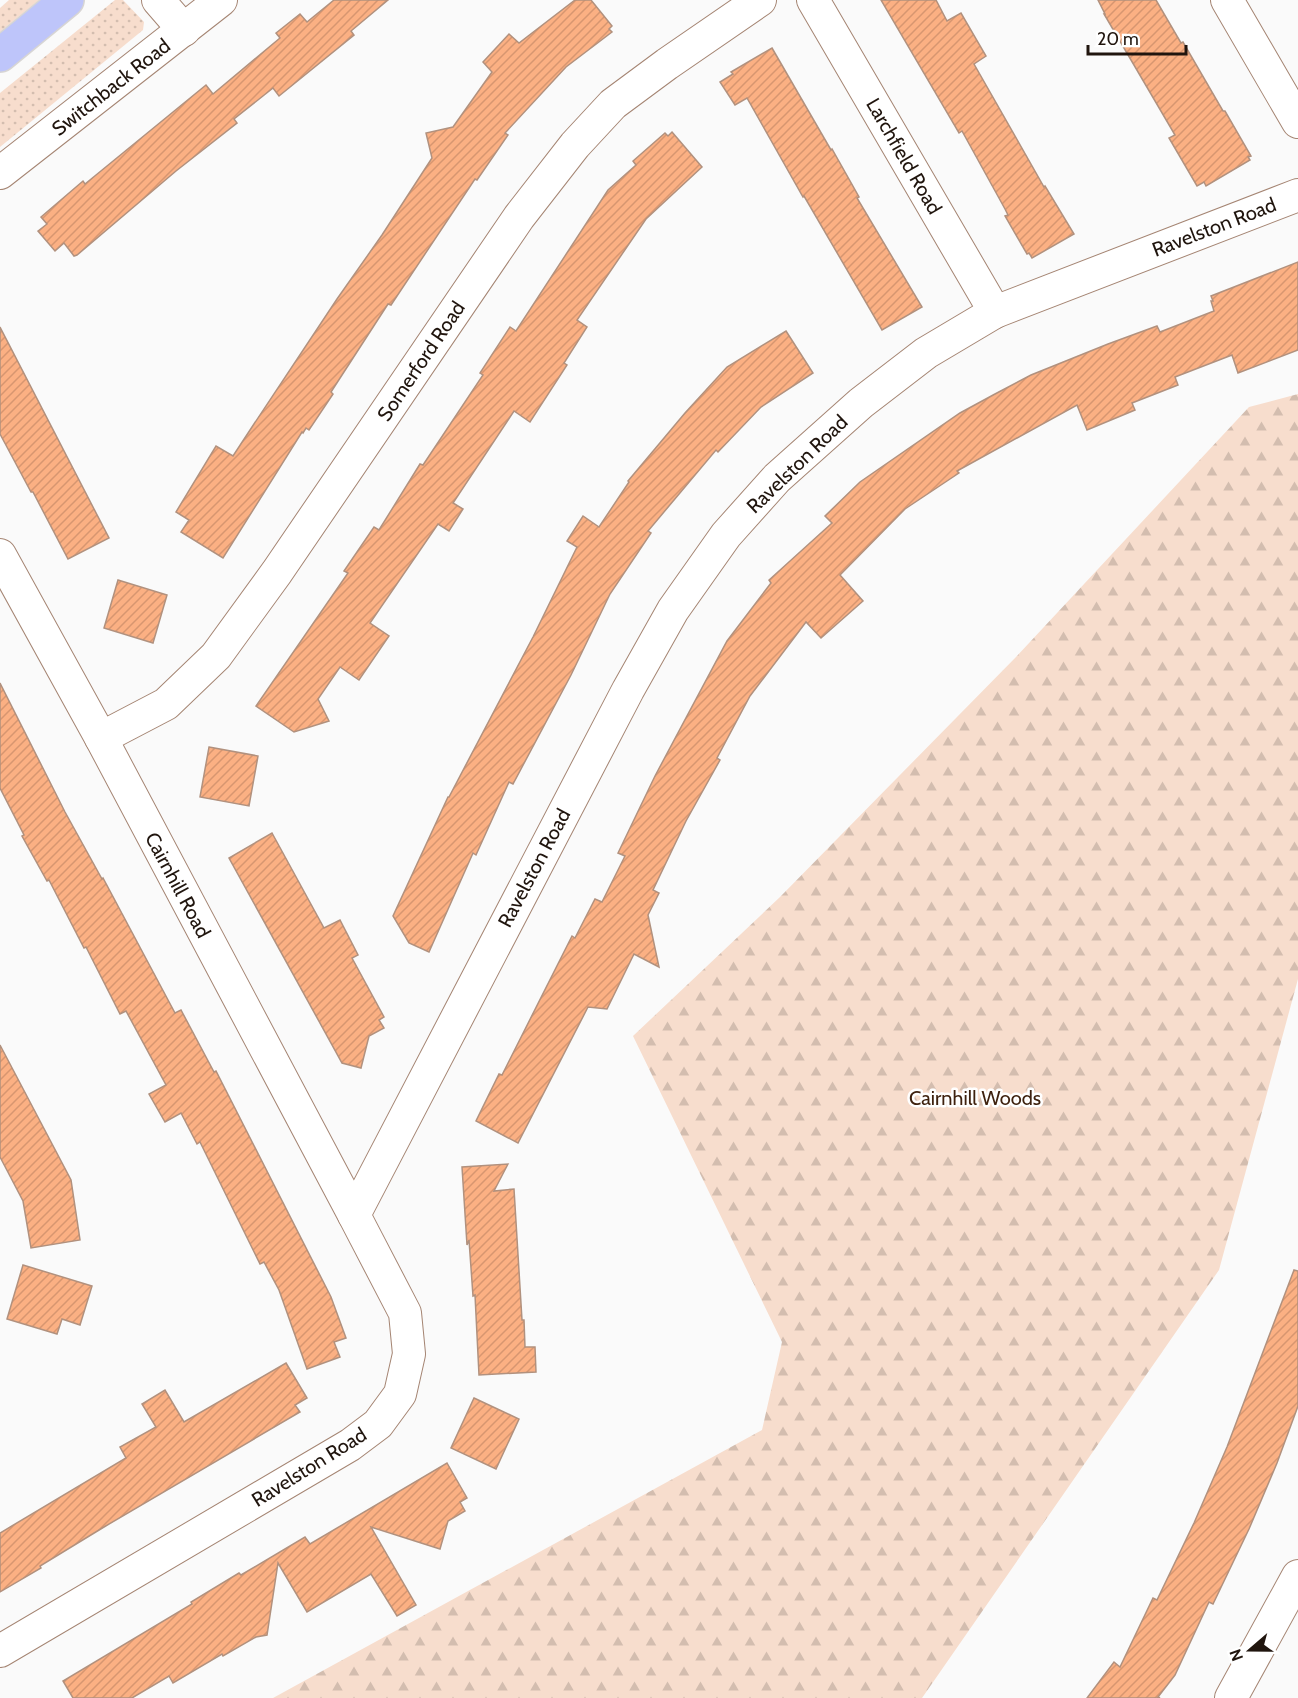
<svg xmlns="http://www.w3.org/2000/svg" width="1298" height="1698" font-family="Cabin,sans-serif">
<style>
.grass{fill:url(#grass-dots)}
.forest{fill:url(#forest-firs)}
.building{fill:url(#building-hatch);stroke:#b1917e;stroke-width:1.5}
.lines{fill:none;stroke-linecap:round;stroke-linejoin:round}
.minor-casing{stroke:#a58573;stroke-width:34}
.primary-casing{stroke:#d7d5d4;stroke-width:36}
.minor{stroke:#fff;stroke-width:32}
.primary{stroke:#bec5fa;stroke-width:33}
.labels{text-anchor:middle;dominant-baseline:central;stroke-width:5;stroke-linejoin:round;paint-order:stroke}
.street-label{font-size:20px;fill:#20150e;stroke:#fff}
.park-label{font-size:20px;fill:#3e210e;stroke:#fff}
</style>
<defs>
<pattern id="grass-dots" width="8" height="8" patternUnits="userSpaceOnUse" patternTransform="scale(1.5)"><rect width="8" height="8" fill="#f7ddcd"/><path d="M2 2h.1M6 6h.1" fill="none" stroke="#d3bdaf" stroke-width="1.8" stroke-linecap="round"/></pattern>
<pattern id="forest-firs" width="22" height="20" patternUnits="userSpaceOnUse" patternTransform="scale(1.5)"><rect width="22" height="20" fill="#f7ddcd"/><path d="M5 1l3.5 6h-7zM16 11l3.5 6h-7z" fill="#d3bdaf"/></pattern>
<pattern id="building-hatch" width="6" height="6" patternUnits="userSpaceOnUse" patternTransform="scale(1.5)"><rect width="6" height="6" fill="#fbb083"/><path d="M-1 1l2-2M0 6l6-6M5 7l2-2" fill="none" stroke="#d79670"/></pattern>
</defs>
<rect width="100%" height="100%" fill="#fafafa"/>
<g class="grass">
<path d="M 9,0 L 39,0 L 0,32 L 0,8 Z"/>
<path d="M 115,0 L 123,0 L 144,22 L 143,30 L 0,147 L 0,93 Z"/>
</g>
<path class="forest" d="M 1298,394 L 1298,979 L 1219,1270 L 922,1698 L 273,1698 L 762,1430 L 782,1342 L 633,1036 L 780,897 L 1016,657 L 1249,407 Z"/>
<g class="building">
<path d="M 334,0 L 388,0 L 351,31 L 354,35 L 279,96 L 273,88 L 234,119 L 237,123 L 176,171 L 77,255 L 74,256 L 64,243 L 55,251 L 38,231 L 47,224 L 41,217 L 83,181 L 85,184 L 206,85 L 213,94 L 280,38 L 276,33 L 300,14 L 307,22 Z"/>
<path d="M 575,0 L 591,0 L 612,26 L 609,29 L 612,32 L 566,67 L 505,133 L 508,135 L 477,180 L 475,179 L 391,305 L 388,304 L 331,392 L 333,394 L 309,430 L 306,428 L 303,433 L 302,432 L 223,558 L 181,532 L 189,520 L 176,512 L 216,446 L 233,456 L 252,427 L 337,299 L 382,235 L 432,158 L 426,133 L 453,127 L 492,72 L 483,62 L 509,34 L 519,43 Z"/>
<path d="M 881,0 L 936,0 L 947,21 L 961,13 L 986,56 L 974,64 L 1044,187 L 1045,186 L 1074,234 L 1032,258 L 1029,253 L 1027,254 L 1005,216 L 1008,215 L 1005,209 L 962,131 L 959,133 Z"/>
<path d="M 1098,0 L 1156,0 L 1181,43 L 1183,42 L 1223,111 L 1225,111 L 1251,156 L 1248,157 L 1250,160 L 1206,186 L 1204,182 L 1197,186 L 1169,138 L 1175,135 L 1104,14 L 1105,14 Z"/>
<path d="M 772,48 L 831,150 L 832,149 L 859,197 L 857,198 L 922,307 L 882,330 L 804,196 L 803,197 L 747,98 L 735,105 L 720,82 L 733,74 L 731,72 Z"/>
<path d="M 672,132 L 702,167 L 646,219 L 577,320 L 587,327 L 564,363 L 567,365 L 530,422 L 514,411 L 453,503 L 463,509 L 449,531 L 438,524 L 370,623 L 389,636 L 359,680 L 340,667 L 318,699 L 329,721 L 294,732 L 256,706 L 348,573 L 344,571 L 374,527 L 379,530 L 420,464 L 423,465 L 483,375 L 480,373 L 510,327 L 516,331 L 608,190 L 636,165 L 633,161 L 665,133 L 668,136 Z"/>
<path d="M 1298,262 L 1298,350 L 1238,373 L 1232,355 L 1175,377 L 1178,385 L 1132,403 L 1135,410 L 1087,430 L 1077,405 L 957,471 L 959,473 L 905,509 L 840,575 L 863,601 L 821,638 L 806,622 L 750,696 L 717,758 L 720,760 L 686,821 L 653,890 L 659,893 L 648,915 L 659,967 L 634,954 L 607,1009 L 588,1007 L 518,1143 L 476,1121 L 499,1074 L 502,1075 L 572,936 L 575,938 L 595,899 L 602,902 L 625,856 L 618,853 L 655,776 L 727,641 L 771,583 L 769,580 L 832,523 L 825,516 L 860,482 L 960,413 L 995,394 L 1031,375 L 1108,344 L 1157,326 L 1160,332 L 1214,311 L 1211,301 L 1213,301 L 1211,296 Z"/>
<path d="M 0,327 L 109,538 L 68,559 L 33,492 L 31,492 L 0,434 Z"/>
<path d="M 786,331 L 813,373 L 761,407 L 718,452 L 716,450 L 648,531 L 651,533 L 610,594 L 571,675 L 513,784 L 509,782 L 476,855 L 473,853 L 429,952 L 409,943 L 393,916 L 448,797 L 449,797 L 533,637 L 577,547 L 567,541 L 583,516 L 599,527 L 629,482 L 628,481 L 685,413 L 727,367 Z"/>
<path d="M 118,580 L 167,595 L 153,643 L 104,628 Z"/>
<path d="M 0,683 L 65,812 L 102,879 L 103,878 L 175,1013 L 181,1010 L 214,1072 L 216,1071 L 331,1297 L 346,1338 L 334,1342 L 340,1357 L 307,1369 L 279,1290 L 264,1262 L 260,1264 L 200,1142 L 197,1144 L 181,1113 L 165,1122 L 149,1094 L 166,1085 L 126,1011 L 120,1014 L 86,947 L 84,948 L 49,880 L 47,881 L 22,836 L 24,835 L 0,788 Z"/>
<path d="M 209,747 L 258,756 L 249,806 L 200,797 Z"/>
<path d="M 272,833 L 324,928 L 340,920 L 358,955 L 352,958 L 384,1017 L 379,1020 L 384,1028 L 369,1036 L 361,1068 L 342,1063 L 229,858 Z"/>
<path d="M 0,1045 L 71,1180 L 80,1240 L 31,1248 L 23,1201 L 0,1157 Z"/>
<path d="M 508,1164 L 494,1191 L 514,1189 L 522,1320 L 524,1320 L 525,1347 L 535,1347 L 536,1372 L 479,1375 L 475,1295 L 473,1296 L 469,1240 L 467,1245 L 462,1167 Z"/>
<path d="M 23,1265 L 92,1286 L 80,1325 L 62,1319 L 57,1334 L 7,1319 Z"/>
<path d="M 1294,1270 L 1298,1271 L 1298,1406 L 1277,1463 L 1249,1529 L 1213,1604 L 1209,1602 L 1175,1675 L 1158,1697 L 1160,1698 L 1087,1698 L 1114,1662 L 1120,1667 L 1153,1598 L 1157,1600 L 1194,1523 L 1227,1447 Z"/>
<path d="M 286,1363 L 307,1398 L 295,1405 L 300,1412 L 104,1527 L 40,1566 L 41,1568 L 0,1592 L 0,1533 L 126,1458 L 120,1447 L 156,1427 L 142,1404 L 165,1390 L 184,1422 Z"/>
<path d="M 474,1398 L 519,1419 L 496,1469 L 451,1448 Z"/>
<path d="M 447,1463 L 467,1498 L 460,1502 L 465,1511 L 448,1521 L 440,1549 L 371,1527 L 416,1605 L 397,1616 L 371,1574 L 307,1612 L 278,1563 L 267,1635 L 256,1637 L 223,1656 L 222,1654 L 173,1683 L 169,1676 L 132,1698 L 73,1698 L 63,1681 L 192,1604 L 191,1602 L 239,1573 L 241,1575 L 305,1537 L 310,1544 Z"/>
</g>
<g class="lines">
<defs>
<g id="minor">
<path d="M 158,0 L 184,30"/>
<path d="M 813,0 L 995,312"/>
<path d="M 1227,0 L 1298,122"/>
<path d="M 0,173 L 221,0"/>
<path d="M 0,555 L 101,738 L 354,1215"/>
<path d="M 101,738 L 166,704 L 216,656 L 277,572 L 519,217 L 575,145 L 613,104 L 667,64 L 760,0"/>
<path d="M 0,1651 L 350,1445 L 378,1424 L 400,1394 L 409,1354 L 405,1313 L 354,1215 L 628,690 L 673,610 L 726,535 L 777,478 L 861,403 L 926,353 L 995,312 L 1298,195"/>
<path d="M 1231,1698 L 1298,1576"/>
</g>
<path id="primary" d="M 0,55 L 67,0"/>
</defs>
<use href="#minor" class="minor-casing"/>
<use href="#primary" class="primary-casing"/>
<use href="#minor" class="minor"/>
<use href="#primary" class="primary"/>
</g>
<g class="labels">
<g class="street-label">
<text transform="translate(111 87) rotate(-38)">Switchback Road</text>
<text transform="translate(904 156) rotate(60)">Larchfield Road</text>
<text transform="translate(1214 227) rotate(-21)">Ravelston Road</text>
<text transform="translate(421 361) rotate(-56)">Somerford Road</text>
<text transform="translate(797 464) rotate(-44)">Ravelston Road</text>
<text transform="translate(534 868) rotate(-62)">Ravelston Road</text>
<text transform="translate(178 885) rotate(62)">Cairnhill Road</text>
<text transform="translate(309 1467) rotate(-32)">Ravelston Road</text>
</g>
<g class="park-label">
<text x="975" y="1098">Cairnhill Woods</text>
</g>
</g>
<g transform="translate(1250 1650) rotate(250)" stroke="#ffffff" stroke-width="4.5" paint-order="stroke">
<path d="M0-4.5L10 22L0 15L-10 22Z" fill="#20150e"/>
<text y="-9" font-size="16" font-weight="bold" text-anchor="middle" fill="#20150e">N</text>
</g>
<path d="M1088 45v9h98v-9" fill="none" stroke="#20150e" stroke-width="3"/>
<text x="1097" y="45" font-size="18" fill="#20150e" stroke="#ffffff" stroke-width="4.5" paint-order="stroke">20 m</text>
</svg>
